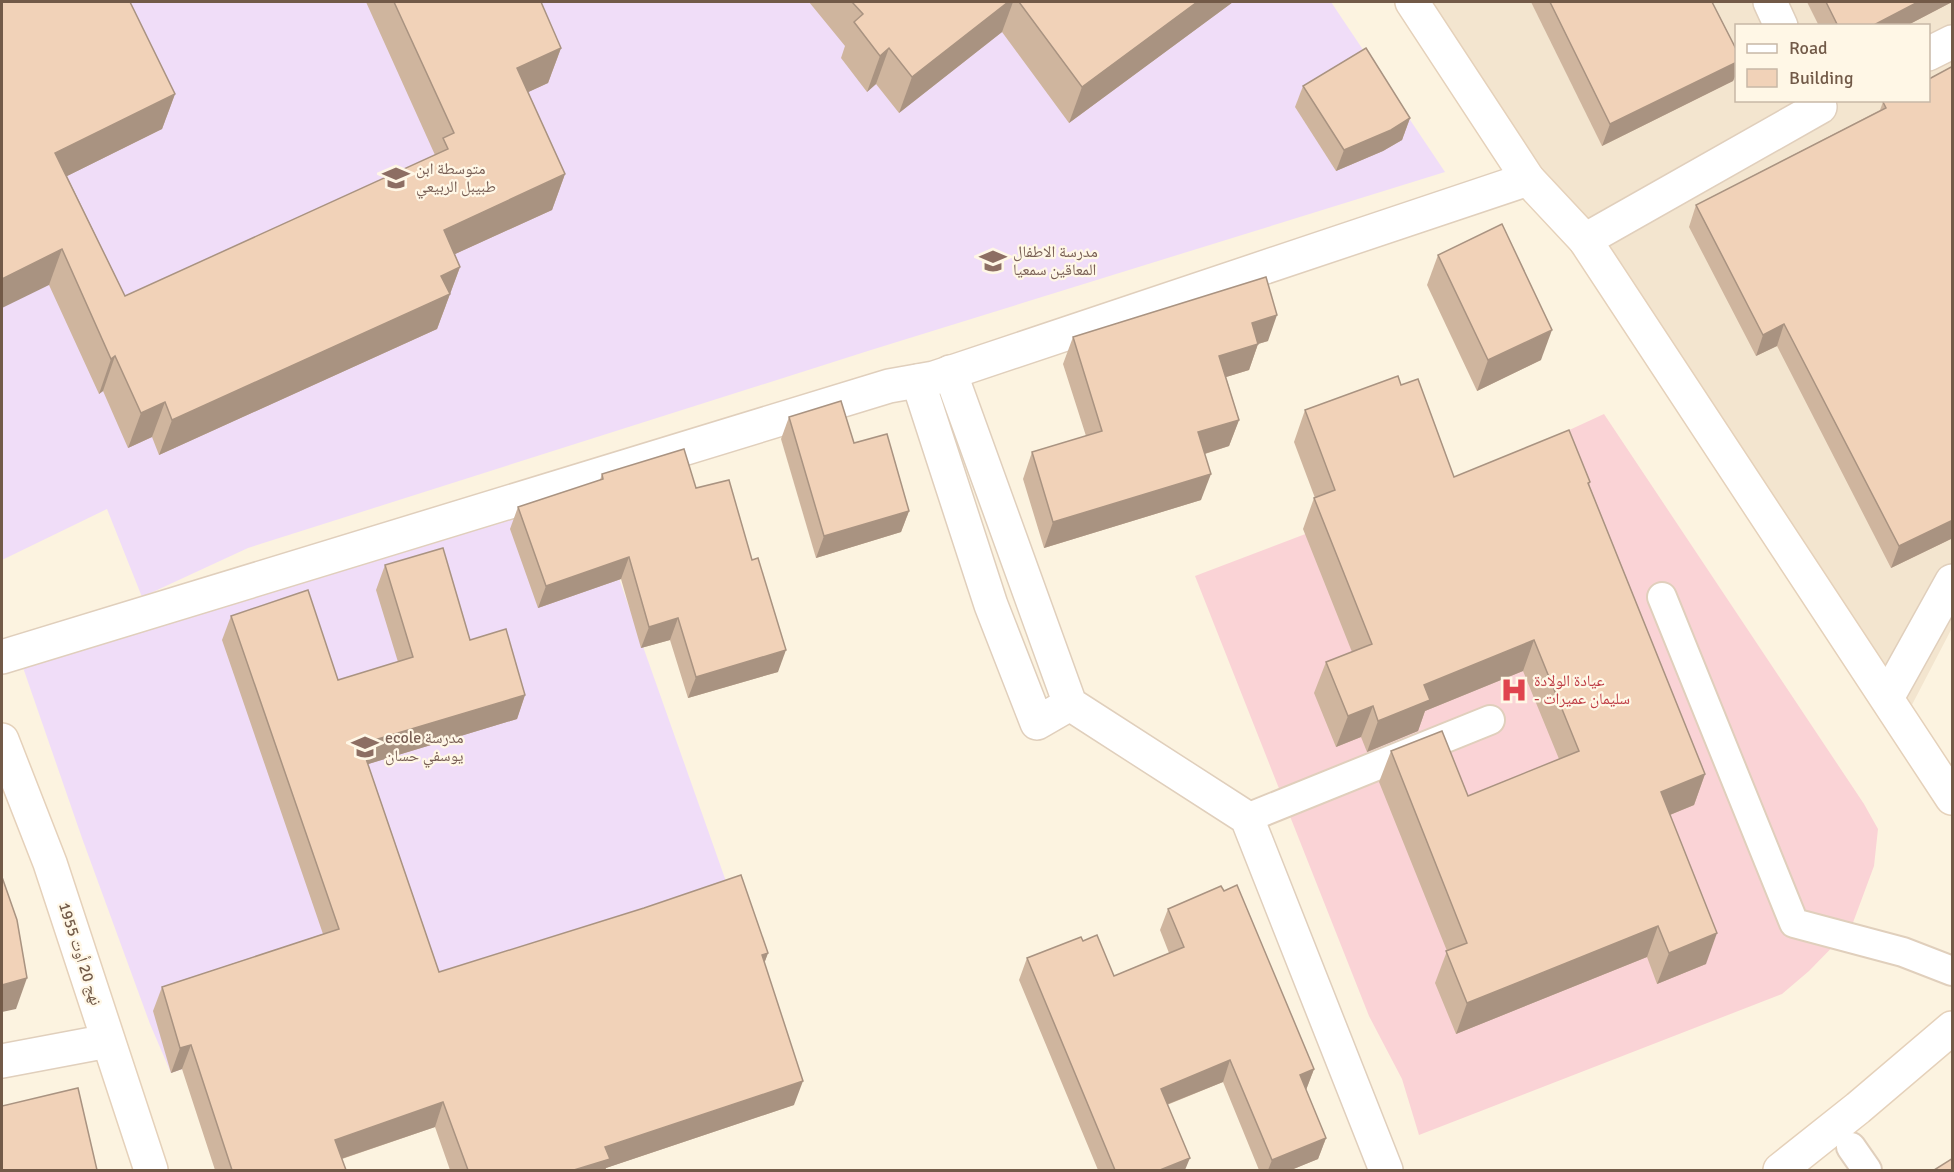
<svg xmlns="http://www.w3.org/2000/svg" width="1954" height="1172" font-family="Signika,'Noto Naskh Arabic',sans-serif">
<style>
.residential{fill:#f3e5cf;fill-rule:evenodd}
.education{fill:#f0ddf8}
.medical{fill:#fad3d6}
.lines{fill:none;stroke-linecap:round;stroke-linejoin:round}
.lane-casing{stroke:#e0cfbc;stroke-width:32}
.street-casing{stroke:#e0cfbc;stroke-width:36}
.secondary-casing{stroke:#e5d1ba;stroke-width:36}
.lane{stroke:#fff;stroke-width:28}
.street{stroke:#fff;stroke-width:33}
.secondary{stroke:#fff;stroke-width:33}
.wall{fill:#cfb59e}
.shaded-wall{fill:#a99381}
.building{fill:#f1d2b8;stroke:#a99381;stroke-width:1.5}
.labels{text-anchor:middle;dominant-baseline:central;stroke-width:4.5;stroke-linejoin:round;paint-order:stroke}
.education-label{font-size:16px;fill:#785e54;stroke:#fff7e6;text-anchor:start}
.health-label{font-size:16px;fill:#be3a42;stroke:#fff7e6;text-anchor:start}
.street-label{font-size:16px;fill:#725a48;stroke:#fff7e6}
</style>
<rect width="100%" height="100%" fill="#fcf3e0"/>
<path class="residential" d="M 1412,2 L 1952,2 L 1952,628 L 1903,722 ZM 1736,26 L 1928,26 L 1928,100 L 1736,100 Z"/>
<g class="education">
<path d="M 2,2 L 1331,2 L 1445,172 L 871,350 L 248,548 L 142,597 L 107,509 L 2,560 Z"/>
<path d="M 587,488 L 728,887 L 171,1073 L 150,1024 L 82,838 L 19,656 Z"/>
</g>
<path class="medical" d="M 1604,414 L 1864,804 L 1878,829 L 1874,866 L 1851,928 L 1809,971 L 1782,994 L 1419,1135 L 1402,1079 L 1369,1016 L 1195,576 L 1526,450 Z"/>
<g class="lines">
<defs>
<g id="lane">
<path d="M 1662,597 L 1794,923 L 1903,952 L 1952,971"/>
<path d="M 1247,818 L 1490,720"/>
<path d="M 1851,1147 L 1867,1170"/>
</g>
<g id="street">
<path d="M 1770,2 L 1781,26"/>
<path d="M 1928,54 L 1952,42"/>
<path d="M 1585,240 L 1820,107"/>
<path d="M 950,372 L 1070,704 L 1247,818 L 1386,1170"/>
<path d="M 918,381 L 991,605 L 1037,723 L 1070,704"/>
<path d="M 2,657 L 889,386 L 934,378 L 1528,179"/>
<path d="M 1887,698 L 1952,581"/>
<path d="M 2,1061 L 108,1041"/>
</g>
<g id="secondary">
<path d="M 1412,2 L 1528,179 L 1585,240 L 1952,798"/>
<path d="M 2,740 L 50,863 L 151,1170"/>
<path d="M 1780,1170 L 1858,1108 L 1952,1028"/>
</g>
</defs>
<use href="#lane" class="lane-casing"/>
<use href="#street" class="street-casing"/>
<use href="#secondary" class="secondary-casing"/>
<use href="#lane" class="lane"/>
<use href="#street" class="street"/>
<use href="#secondary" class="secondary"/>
</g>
<g class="wall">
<path d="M 2,2 L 175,94 L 162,129 L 67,176 L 125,296 L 435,155 L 366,2 L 541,2 L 561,48 L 548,83 L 528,92 L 565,174 L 552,210 L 455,254 L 460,267 L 437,329 L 159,455 L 152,437 L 128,448 L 103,391 L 99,394 L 49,285 Z"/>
<path d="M 809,2 L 1233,2 L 1069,123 L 1002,32 L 899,113 L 876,84 L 867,92 L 841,58 L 845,46 Z"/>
<path d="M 1531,2 L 1712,2 L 1737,51 L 1737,72 L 1733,81 L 1602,146 Z"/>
<path d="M 1807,2 L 1952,2 L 1906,26 L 1819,26 Z"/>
<path d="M 1953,66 L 1953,538 L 1891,568 L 1777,346 L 1756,356 L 1689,227 L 1696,205 L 1880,110 L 1883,102 Z"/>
<path d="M 1303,86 L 1410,118 L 1402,140 L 1383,151 L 1336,171 L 1295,107 Z"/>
<path d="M 1438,255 L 1541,360 L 1477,391 L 1427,285 Z"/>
<path d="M 1073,337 L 1268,341 L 1258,344 L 1249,370 L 1226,377 L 1239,420 L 1229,446 L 1205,454 L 1201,500 L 1044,548 L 1023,479 L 1032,452 L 1086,436 L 1063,364 Z"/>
<path d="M 1401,385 L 1454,477 L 1590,482 L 1589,485 L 1705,774 L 1694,805 L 1670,815 L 1706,964 L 1657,984 L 1647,957 L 1456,1034 L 1435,983 L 1447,951 L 1379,782 L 1391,751 L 1468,796 L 1559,759 L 1523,671 L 1425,711 L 1418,731 L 1367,752 L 1361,737 L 1336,747 L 1314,693 L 1326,662 L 1352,652 L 1303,529 L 1314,498 L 1315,498 L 1294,442 L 1305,410 Z"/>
<path d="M 789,417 L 854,443 L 909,511 L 901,532 L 816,558 L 781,439 Z"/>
<path d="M 602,474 L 696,488 L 778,672 L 688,698 L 670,640 L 641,648 L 621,579 L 538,608 L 510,529 L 518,507 L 600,480 Z"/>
<path d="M 385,565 L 470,640 L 525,695 L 517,719 L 368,764 L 439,972 L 768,953 L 764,963 L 794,1105 L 606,1168 L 605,1170 L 450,1170 L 435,1127 L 342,1159 L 346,1170 L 215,1170 L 182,1069 L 171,1073 L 153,1011 L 162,987 L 323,934 L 222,640 L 231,616 L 338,680 L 398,662 L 376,590 Z"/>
<path d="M 1168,909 L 1314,1069 L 1306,1090 L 1326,1138 L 1318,1159 L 1291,1170 L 1259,1170 L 1223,1082 L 1167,1105 L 1185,1170 L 1098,1170 L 1019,980 L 1027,958 L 1083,941 L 1114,976 L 1169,953 L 1160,930 Z"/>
</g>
<g class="shaded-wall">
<path d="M 1008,2 L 1013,2 L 1002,32 L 899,113 L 912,77 Z"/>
<path d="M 1197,2 L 1233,2 L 1069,123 L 1082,87 Z"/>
<path d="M 1918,2 L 1952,2 L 1906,26 L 1872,26 Z"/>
<path d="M 561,48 L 548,83 L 505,103 L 517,68 Z"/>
<path d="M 889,48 L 876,84 L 867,92 L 880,56 Z"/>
<path d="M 1737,62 L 1737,72 L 1733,81 L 1602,146 L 1610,124 Z"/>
<path d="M 175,94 L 162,129 L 43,188 L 55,153 Z"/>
<path d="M 1410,118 L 1402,140 L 1383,151 L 1336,171 L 1344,150 Z"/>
<path d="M 565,174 L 552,210 L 431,265 L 444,230 Z"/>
<path d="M 62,249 L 49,285 L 2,308 L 2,279 Z"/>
<path d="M 460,267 L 437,329 L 159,455 L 172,420 L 441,276 Z"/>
<path d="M 1277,315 L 1268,341 L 1258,344 L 1249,370 L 1210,382 L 1219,356 L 1252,323 Z"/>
<path d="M 1784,324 L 1777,346 L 1756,356 L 1763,335 Z"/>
<path d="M 1552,330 L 1541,360 L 1477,391 L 1488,360 Z"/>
<path d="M 115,356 L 103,391 L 99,394 L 111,359 Z"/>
<path d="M 165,402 L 152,437 L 128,448 L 141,413 Z"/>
<path d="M 1239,420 L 1229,446 L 1188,459 L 1198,432 Z"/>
<path d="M 1211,474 L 1201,500 L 1044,548 L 1053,522 Z"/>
<path d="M 909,511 L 901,532 L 816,558 L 824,536 Z"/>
<path d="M 1953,520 L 1953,538 L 1891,568 L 1899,546 Z"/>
<path d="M 629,557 L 621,579 L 538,608 L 546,586 Z"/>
<path d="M 678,618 L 670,640 L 641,648 L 649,627 Z"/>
<path d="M 1534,640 L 1523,671 L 1425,711 L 1418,731 L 1367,752 L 1378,721 L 1424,685 Z"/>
<path d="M 786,650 L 778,672 L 688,698 L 696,677 Z"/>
<path d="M 525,695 L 517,719 L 352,769 L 361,744 Z"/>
<path d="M 1373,706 L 1361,737 L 1336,747 L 1348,716 Z"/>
<path d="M 1705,774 L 1694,805 L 1650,823 L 1661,792 Z"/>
<path d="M 1658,926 L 1647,957 L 1456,1034 L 1467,1003 Z"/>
<path d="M 1717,933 L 1706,964 L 1657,984 L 1669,953 Z"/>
<path d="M 768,953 L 759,978 L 762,955 Z"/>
<path d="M 27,978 L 16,1009 L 2,1012 L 2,985 Z"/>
<path d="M 191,1045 L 182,1069 L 171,1073 L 180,1048 Z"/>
<path d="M 1230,1060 L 1223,1082 L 1153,1110 L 1161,1089 Z"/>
<path d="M 1314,1069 L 1306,1090 L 1300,1075 Z"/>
<path d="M 803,1081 L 794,1105 L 606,1168 L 605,1170 L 574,1170 L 605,1147 Z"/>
<path d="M 443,1102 L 435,1127 L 326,1164 L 335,1140 Z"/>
<path d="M 1326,1138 L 1318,1159 L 1291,1170 L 1268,1170 L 1272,1160 Z"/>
<path d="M 1190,1158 L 1185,1170 L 1160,1170 Z"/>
</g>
<g class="building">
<path d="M 2,2 L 130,2 L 175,94 L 55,153 L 125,296 L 448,149 L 443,138 L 454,133 L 394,2 L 541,2 L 561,48 L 517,68 L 565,174 L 444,230 L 460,267 L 441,276 L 450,294 L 172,420 L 165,402 L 141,413 L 115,356 L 111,359 L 62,249 L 2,279 Z"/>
<path d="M 852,2 L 1008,2 L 912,77 L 889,48 L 880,56 L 854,22 L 863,14 Z"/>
<path d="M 1019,2 L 1197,2 L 1082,87 Z"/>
<path d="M 1550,2 L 1712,2 L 1737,51 L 1737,62 L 1610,124 Z"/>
<path d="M 1826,2 L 1918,2 L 1872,26 L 1838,26 Z"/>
<path d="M 1366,48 L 1410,118 L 1391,130 L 1344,150 L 1303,86 Z"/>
<path d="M 1953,66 L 1953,520 L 1899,546 L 1784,324 L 1763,335 L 1696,205 L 1886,108 L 1883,102 L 1886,100 L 1929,100 L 1929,79 Z"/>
<path d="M 1502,224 L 1552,330 L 1488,360 L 1438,255 Z"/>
<path d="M 1266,277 L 1277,315 L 1252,323 L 1258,344 L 1219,356 L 1239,420 L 1198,432 L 1211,474 L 1053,522 L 1032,452 L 1102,431 L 1073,337 Z"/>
<path d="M 1398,376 L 1401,385 L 1418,379 L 1454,477 L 1569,430 L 1590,482 L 1588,483 L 1705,774 L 1661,792 L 1717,933 L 1669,953 L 1658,926 L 1467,1003 L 1446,951 L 1467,943 L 1391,751 L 1442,731 L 1468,796 L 1579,751 L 1534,640 L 1424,685 L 1430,700 L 1378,721 L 1373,706 L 1348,716 L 1326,662 L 1372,644 L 1314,498 L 1335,490 L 1305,410 Z"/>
<path d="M 841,401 L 854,443 L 887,434 L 909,511 L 824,536 L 789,417 Z"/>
<path d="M 684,449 L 696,488 L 729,480 L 752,560 L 758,558 L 786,650 L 696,677 L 678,618 L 649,627 L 629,557 L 546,586 L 518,507 L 603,479 L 602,474 Z"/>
<path d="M 443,548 L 470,640 L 506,629 L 525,695 L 361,744 L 439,972 L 644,908 L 741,875 L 768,953 L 762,955 L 803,1081 L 605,1147 L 610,1159 L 574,1170 L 468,1170 L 443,1102 L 335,1140 L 346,1170 L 232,1170 L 191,1045 L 180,1048 L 162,987 L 339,929 L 231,616 L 308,590 L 338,680 L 413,657 L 385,565 Z"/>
<path d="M 2,877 L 17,920 L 27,978 L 2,985 Z"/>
<path d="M 1237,885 L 1314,1069 L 1300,1075 L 1326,1138 L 1272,1160 L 1230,1060 L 1161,1089 L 1190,1158 L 1160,1170 L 1115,1170 L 1027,958 L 1081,937 L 1083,941 L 1097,935 L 1114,976 L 1184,947 L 1168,909 L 1221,886 L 1224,891 Z"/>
<path d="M 78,1088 L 97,1170 L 2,1170 L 2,1106 Z"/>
<path d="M 1953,1158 L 1953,1170 L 1934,1170 Z"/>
</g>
<defs>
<symbol id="school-bare" viewBox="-9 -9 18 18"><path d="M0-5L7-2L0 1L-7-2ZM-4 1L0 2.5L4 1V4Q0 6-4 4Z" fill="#8d6e63" stroke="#fff7e6" stroke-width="2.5" paint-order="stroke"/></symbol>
<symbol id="hospital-bare" viewBox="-9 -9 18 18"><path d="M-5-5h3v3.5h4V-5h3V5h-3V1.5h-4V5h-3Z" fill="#e0444e" stroke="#fff7e6" stroke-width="2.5" paint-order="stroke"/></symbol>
</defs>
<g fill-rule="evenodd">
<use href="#school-bare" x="377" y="159" width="38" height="38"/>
<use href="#school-bare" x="974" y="242" width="38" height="38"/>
<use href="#hospital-bare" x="1495" y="671" width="38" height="38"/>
<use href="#school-bare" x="346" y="728" width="38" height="38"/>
</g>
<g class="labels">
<g class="education-label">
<text x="416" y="169">متوسطة ابن<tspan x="416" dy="18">طبيبل الربيعي</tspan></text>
<text x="1013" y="252">مدرسة الاطفال<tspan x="1013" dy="18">المعاقين سمعيا</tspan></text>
<text x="385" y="738">ecole مدرسة<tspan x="385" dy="18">يوسفي حسان</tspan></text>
</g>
<g class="health-label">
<text x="1534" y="681">عيادة الولادة<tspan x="1534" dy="18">- سليمان عميرات</tspan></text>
</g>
<g class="street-label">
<text transform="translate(80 954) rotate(72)">نهج 20 أوت 1955</text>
</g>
</g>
<rect width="1954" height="1172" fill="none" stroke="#725a48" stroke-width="6"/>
<rect x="1735" y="24" width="195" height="78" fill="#fff7e6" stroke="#c7b8a7" stroke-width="1.5"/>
<rect x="1747" y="44" width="30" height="9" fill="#ffffff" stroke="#c7b8a7" stroke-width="1.5"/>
<text x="1789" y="54" font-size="18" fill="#725a48">Road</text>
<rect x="1747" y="69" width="30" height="18" fill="#f1d2b8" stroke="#c7b8a7" stroke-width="1.5"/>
<text x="1789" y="84" font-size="18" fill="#725a48">Building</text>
</svg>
